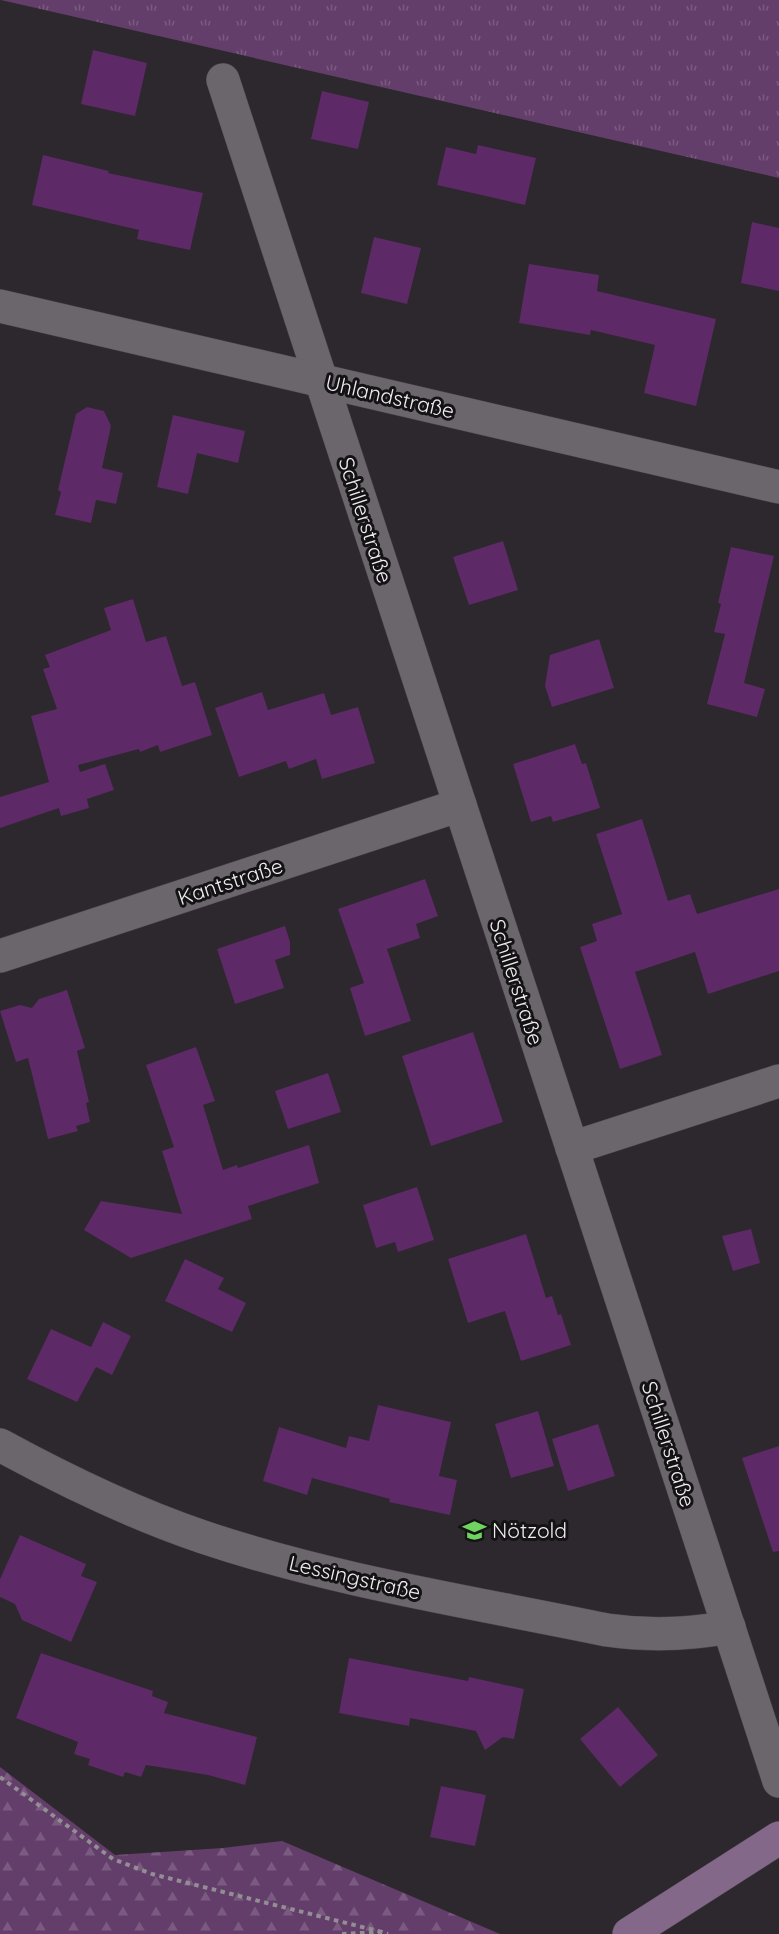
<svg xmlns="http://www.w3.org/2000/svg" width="779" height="1934" font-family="Quicksand,sans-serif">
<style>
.grass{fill:url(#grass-tufts)}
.forest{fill:url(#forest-firs)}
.building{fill:#5d2967}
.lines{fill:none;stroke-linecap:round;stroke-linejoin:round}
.street-casing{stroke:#4a464a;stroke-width:34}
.secondary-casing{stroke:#4a464a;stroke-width:34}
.path{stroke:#928f93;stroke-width:4;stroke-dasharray:4.5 4.5;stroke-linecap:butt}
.street{stroke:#6b666c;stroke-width:33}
.secondary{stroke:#84688a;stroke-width:33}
.labels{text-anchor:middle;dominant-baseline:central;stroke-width:6;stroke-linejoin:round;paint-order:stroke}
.street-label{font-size:21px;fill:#f0edf0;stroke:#141214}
.poi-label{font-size:21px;fill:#f0edf0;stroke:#141214;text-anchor:start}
</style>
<defs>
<pattern id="grass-tufts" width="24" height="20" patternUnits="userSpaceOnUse" patternTransform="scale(1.5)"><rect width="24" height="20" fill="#643e6b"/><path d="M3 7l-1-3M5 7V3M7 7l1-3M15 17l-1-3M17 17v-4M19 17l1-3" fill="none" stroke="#7a5a80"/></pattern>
<pattern id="forest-firs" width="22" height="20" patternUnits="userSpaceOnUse" patternTransform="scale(1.5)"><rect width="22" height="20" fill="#643e6b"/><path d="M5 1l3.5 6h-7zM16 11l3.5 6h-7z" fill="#7a5a80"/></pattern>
</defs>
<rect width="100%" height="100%" fill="#2c282d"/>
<path class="grass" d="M 1,0 L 779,0 L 779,178 Z"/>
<path class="forest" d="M 0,1767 L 115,1855 L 223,1848 L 282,1841 L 500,1934 L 0,1934 Z"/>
<g class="building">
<path d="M 93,50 L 147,63 L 135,116 L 81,104 Z"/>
<path d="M 322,91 L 369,102 L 358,149 L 311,139 Z"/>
<path d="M 478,145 L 536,158 L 525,205 L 437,185 L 446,147 L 476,154 Z"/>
<path d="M 43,155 L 109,171 L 108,173 L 203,193 L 190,250 L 137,239 L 139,230 L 32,205 Z"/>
<path d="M 752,222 L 779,228 L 779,291 L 741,283 Z"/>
<path d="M 374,237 L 421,248 L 407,304 L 361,293 Z"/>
<path d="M 529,264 L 599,275 L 597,291 L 716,319 L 696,406 L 644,393 L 655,345 L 591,330 L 590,335 L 519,323 Z"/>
<path d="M 87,407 L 104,411 L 111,426 L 102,468 L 123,473 L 116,504 L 96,500 L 91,523 L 55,515 L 61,492 L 58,490 L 76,414 Z"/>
<path d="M 173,415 L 245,431 L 238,463 L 197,453 L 188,494 L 157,487 Z"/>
<path d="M 503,541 L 518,590 L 469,605 L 453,557 Z"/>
<path d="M 731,547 L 774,556 L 744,683 L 765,689 L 757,717 L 707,704 L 725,634 L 714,632 L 721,604 L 718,603 Z"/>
<path d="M 133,599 L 146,642 L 166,636 L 182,686 L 195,682 L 212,735 L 160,752 L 158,745 L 140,752 L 139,749 L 78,765 L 80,772 L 105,764 L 114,790 L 87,799 L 89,808 L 61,816 L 59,808 L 0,828 L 0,797 L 49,782 L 31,716 L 57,709 L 43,669 L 50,667 L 45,655 L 111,630 L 104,608 Z"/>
<path d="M 599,639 L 614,688 L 552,707 L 545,686 L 550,655 Z"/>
<path d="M 262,692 L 268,710 L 324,693 L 331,715 L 358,707 L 375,763 L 322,779 L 316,759 L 289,769 L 286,761 L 239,777 L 215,708 Z"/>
<path d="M 575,744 L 582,764 L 586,763 L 600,808 L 553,822 L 551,816 L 531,822 L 513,764 Z"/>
<path d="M 642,819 L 668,901 L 690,894 L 697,914 L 779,889 L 779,971 L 708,994 L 695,952 L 635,972 L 662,1055 L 620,1069 L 580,947 L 597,941 L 592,924 L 622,914 L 596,834 Z"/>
<path d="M 425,879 L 438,916 L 416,924 L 420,938 L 387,949 L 411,1021 L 365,1036 L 350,988 L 364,983 L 338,909 Z"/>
<path d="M 285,926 L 290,942 L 290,955 L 275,960 L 284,988 L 235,1004 L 217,949 Z"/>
<path d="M 67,990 L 85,1048 L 77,1051 L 89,1102 L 86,1103 L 90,1122 L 76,1126 L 78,1131 L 48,1139 L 28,1058 L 16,1062 L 0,1011 L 20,1005 L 32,1008 L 39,999 Z"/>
<path d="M 473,1032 L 503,1122 L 431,1146 L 402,1056 Z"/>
<path d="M 196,1047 L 215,1101 L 203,1105 L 223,1170 L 237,1165 L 238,1168 L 309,1145 L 319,1183 L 248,1206 L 252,1219 L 131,1258 L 84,1230 L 101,1201 L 182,1214 L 162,1151 L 174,1147 L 146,1065 Z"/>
<path d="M 328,1073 L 341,1112 L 288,1129 L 275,1091 Z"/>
<path d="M 417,1187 L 434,1240 L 398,1252 L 395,1242 L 376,1248 L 363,1205 Z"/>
<path d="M 751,1229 L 760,1263 L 733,1271 L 722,1236 Z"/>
<path d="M 526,1234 L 546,1298 L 552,1296 L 558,1315 L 561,1314 L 571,1345 L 521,1361 L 505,1311 L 468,1323 L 448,1259 Z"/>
<path d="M 185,1259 L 224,1278 L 218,1289 L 246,1303 L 232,1332 L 165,1301 Z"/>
<path d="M 103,1322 L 131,1336 L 112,1375 L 96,1367 L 77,1402 L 27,1379 L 51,1329 L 91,1347 Z"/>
<path d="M 378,1405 L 451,1422 L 439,1476 L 457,1480 L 450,1515 L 389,1502 L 390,1499 L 312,1478 L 307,1495 L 263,1481 L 279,1427 L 346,1448 L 349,1436 L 369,1441 Z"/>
<path d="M 538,1411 L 554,1466 L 511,1478 L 495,1424 Z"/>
<path d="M 598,1424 L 615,1476 L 568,1491 L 552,1439 Z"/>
<path d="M 779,1446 L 779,1551 L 773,1552 L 742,1458 Z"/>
<path d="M 20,1535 L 86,1564 L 81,1576 L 97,1582 L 71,1642 L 22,1620 L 15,1604 L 0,1597 L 0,1579 Z"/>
<path d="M 41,1653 L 153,1691 L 152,1696 L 168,1702 L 164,1713 L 257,1737 L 245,1785 L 208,1775 L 146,1765 L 141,1777 L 125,1772 L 123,1777 L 88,1765 L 90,1759 L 74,1754 L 78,1742 L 16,1718 Z"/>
<path d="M 349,1658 L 468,1681 L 469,1677 L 524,1689 L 514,1739 L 503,1737 L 485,1750 L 476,1731 L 410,1718 L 409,1726 L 339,1713 Z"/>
<path d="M 618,1707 L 658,1755 L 620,1787 L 580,1739 Z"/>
<path d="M 441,1786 L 486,1795 L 475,1846 L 430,1837 Z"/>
</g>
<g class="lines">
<defs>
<g id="street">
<path d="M 223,80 L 779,1781"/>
<path d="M 0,306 L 779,487"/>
<path d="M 0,956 L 460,805"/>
<path d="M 572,1148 L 779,1081"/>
<path d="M 0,1445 C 66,1481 132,1513 203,1537 C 334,1581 472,1602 607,1630 C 649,1636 687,1635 729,1627"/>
</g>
<path id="secondary" d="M 629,1934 L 779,1838"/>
</defs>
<use href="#street" class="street-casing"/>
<use href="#secondary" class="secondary-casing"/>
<g class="path">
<path d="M 0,1777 L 113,1859 L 152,1874 L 382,1932"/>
<path d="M 342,1934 L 382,1932 L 388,1934"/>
</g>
<use href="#street" class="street"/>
<use href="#secondary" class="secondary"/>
</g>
<defs>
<symbol id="school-bare" viewBox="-9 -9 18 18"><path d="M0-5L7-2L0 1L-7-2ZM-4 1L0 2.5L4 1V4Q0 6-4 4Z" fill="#6fd360" stroke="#141214" stroke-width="2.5" paint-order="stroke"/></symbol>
</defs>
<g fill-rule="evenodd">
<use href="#school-bare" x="458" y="1514" width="33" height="33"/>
</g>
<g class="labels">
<g class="street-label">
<text transform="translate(390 396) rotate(13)">Uhlandstraße</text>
<text transform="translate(366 520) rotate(72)">Schillerstraße</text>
<text transform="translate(230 881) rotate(-18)">Kantstraße</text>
<text transform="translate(517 982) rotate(72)">Schillerstraße</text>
<text transform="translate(669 1444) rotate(72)">Schillerstraße</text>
<text transform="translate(355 1577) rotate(13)">Lessingstraße</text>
</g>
<g class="poi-label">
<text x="492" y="1530">Nötzold</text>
</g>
</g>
</svg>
